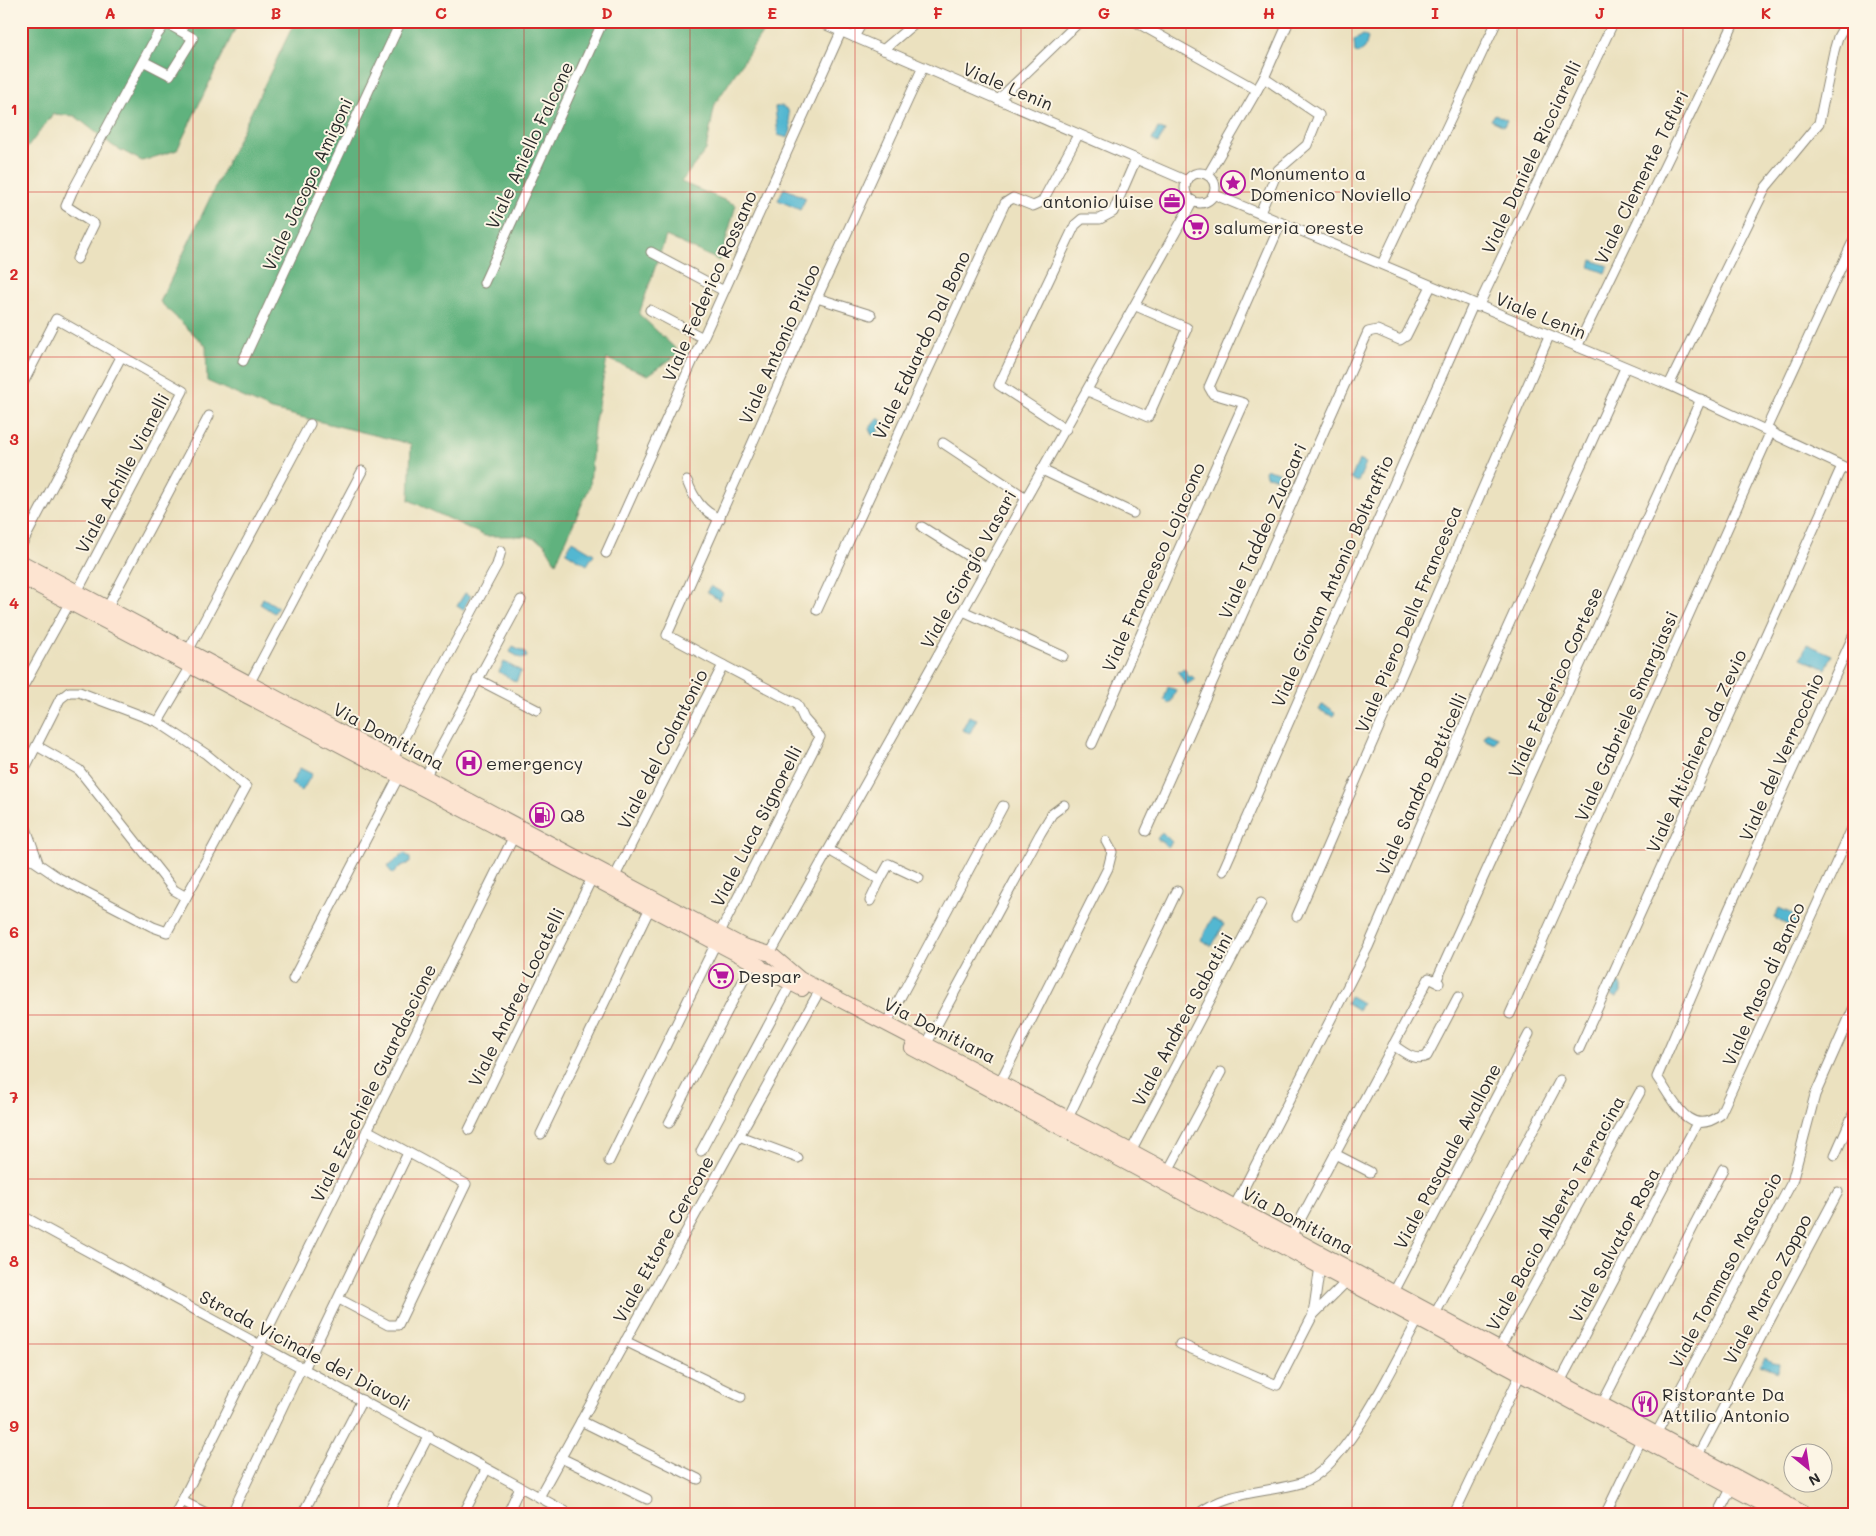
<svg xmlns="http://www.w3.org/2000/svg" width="1876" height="1536" font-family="Mali,sans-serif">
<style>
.forest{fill:#61b27e;stroke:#466e54}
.water{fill:#52b7d1;stroke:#3e717e}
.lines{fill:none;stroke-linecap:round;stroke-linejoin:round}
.minor-casing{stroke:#8b8675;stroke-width:11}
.secondary-casing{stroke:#8b8675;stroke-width:16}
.minor{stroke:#fff;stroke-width:9}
.secondary{stroke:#fde4d1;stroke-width:14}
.grid{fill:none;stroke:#d62828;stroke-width:1;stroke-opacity:0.55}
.labels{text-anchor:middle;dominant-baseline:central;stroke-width:4;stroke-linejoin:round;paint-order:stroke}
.street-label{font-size:18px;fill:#2b2b2b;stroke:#fcf5e5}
.poi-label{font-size:18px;fill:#2b2b2b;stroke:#fcf5e5;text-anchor:start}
.neatline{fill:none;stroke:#d62828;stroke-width:2}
.grid-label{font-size:16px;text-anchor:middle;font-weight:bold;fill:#d62828}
</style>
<rect width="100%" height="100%" fill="#fcf5e5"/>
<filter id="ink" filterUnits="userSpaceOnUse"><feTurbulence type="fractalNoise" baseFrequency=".02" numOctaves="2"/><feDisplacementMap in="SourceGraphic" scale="10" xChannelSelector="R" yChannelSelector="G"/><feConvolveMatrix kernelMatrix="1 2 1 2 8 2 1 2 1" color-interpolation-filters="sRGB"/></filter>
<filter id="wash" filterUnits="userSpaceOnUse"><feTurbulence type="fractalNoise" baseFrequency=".0096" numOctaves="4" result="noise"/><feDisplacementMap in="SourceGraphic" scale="20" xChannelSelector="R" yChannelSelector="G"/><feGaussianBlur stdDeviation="1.12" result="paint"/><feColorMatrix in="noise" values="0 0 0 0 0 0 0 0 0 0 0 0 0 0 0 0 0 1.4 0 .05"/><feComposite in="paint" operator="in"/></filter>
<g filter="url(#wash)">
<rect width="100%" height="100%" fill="#ebe1bf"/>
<g class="forest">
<path d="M 21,21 L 239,21 L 177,150 L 142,161 L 113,146 L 75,116 L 53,114 L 21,156 Z"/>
<path d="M 295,21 L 770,21 L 715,104 L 706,150 L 681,182 L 736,205 L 720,261 L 666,236 L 639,314 L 680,353 L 648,375 L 607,359 L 594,426 L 590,486 L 556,563 L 544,543 L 528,536 L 485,536 L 409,500 L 411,444 L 272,410 L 207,381 L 206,346 L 160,302 Z"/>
</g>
<g class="water">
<path d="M 1363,35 L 1368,38 L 1365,48 L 1359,53 L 1355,52 L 1354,41 Z"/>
<path d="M 782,106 L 788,110 L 791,130 L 788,138 L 778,135 L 775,107 Z"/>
<path d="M 1495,114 L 1507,120 L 1504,126 L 1491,120 Z"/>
<path d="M 1158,128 L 1165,131 L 1158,143 L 1152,140 Z"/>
<path d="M 784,188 L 806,198 L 800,210 L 778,200 Z"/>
<path d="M 1592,260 L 1608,266 L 1605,273 L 1590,267 Z"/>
<path d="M 877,419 L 880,419 L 882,422 L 877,434 L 872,435 L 869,429 Z"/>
<path d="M 1359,460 L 1366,463 L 1358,482 L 1351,479 Z"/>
<path d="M 1267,469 L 1279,472 L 1279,478 L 1266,476 L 1265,471 Z"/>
<path d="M 572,541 L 594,554 L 587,565 L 566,552 Z"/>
<path d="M 710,586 L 723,593 L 719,600 L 707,592 Z"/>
<path d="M 465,593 L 471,596 L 463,610 L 457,606 Z"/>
<path d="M 263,598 L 278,607 L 274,613 L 260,604 Z"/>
<path d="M 1807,644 L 1832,655 L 1826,669 L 1801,658 Z"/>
<path d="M 513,646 L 525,652 L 527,657 L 522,659 L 510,652 Z"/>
<path d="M 504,662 L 521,671 L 516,682 L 499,672 Z"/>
<path d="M 1184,668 L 1189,677 L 1192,676 L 1195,679 L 1186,685 L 1178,672 Z"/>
<path d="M 1168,687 L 1176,690 L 1171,702 L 1168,703 L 1164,699 Z"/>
<path d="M 1322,705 L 1330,708 L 1335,713 L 1333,716 L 1319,710 Z"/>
<path d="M 969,716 L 977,719 L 970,733 L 962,730 Z"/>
<path d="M 1487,732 L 1498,737 L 1495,744 L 1484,739 Z"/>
<path d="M 300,768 L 312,774 L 302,791 L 291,784 Z"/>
<path d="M 1162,832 L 1172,842 L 1168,847 L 1157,839 Z"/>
<path d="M 404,853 L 410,858 L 410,863 L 401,866 L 393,874 L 387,867 Z"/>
<path d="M 1779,908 L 1799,917 L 1793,930 L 1788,928 L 1788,925 L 1774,918 Z"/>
<path d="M 1212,918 L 1224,924 L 1212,946 L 1201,940 Z"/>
<path d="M 1618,982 L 1621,985 L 1621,992 L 1617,997 L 1612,996 L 1611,993 L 1614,984 Z"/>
<path d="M 1350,996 L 1362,1003 L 1358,1010 L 1347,1003 Z"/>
<path d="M 1765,1358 L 1772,1362 L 1779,1363 L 1778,1372 L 1760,1366 Z"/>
</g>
</g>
<g filter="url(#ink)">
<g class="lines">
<defs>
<g id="minor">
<path d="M 817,21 L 1187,181"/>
<path d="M 1134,21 L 1257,90"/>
<path d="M 854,37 L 863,21"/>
<path d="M 883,50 L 917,21"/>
<path d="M 998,100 L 1077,24 L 1085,21"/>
<circle cx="1200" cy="188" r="15"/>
<path d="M 1208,175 L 1264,78 L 1289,21"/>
<path d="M 1213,194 L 1669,385 L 1855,472"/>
<path d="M 1260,213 L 1278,170 L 1307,145 L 1319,115 L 1264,78"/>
<path d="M 651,252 L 724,291"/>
<path d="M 77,259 L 94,224 L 66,206 L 72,192 L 157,35 L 166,23 L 193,38 L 170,75 L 143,61"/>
<path d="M 1382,264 L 1497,21"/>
<path d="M 484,283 L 603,21"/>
<path d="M 817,298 L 871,315"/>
<path d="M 1478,307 L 1614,21"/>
<path d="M 650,310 L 703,338"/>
<path d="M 1577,347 L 1735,21"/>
<path d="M 243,361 L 401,21"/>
<path d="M 1669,385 L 1766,187 L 1819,123 L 1834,51 L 1838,37 L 1847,21"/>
<path d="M 21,387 L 56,319 L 183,391 L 77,592"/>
<path d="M 1088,391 L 1148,417 L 1187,328 L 1136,306"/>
<path d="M 1066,429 L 999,385 L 1075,225 L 1082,219 L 1100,219 L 1113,212 L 1136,159"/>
<path d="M 1766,429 L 1855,237"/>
<path d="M 943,443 L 1026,498"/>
<path d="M 1042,470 L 1133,513"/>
<path d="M 687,481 C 694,499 702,511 720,519"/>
<path d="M 922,527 L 987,568"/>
<path d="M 21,546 L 121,357"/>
<path d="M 606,553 L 841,32"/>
<path d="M 107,608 L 209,416"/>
<path d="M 817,610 L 1005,203 L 1013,198 L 1033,206 L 1042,202 L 1078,135"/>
<path d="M 963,611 L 1063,656"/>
<path d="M 1855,632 L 1729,909 L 1657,1077 C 1673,1099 1688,1139 1720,1115 L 1855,822"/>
<path d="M 188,651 L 310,424"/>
<path d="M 477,679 L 537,710"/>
<path d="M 249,684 L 362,471"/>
<path d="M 21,690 L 70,602"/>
<path d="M 158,722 L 191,666"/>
<path d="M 1092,744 L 1244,403 L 1213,394 L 1209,387 L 1281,223"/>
<path d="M 37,746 L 79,770 L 174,890 L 186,897"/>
<path d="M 392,760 L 497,565 L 501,551"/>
<path d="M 21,776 L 60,699 L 69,692 L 79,692 L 158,722 L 206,754 L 246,787 L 167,932 L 153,927 L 59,878 L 21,852"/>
<path d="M 425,777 L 521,600"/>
<path d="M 21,814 L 38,862"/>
<path d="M 1146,831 L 1368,332 L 1377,330 L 1400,340 L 1406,336 L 1431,286"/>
<path d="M 829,850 L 880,880 L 870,901"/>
<path d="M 1223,871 L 1473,305"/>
<path d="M 614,878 L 723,665 L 667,635 L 817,298 L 923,67"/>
<path d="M 880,880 L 889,864 L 919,878"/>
<path d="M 1297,916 L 1549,336"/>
<path d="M 719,934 L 820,737 L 804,719 L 797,704 L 723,665"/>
<path d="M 770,954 L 1193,201"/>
<path d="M 1438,977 L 1701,399"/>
<path d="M 293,979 L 399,776"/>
<path d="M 1510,1014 L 1771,431"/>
<path d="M 886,1024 L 1003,806"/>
<path d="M 926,1045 L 1040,834 L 1052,814 L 1064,805"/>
<path d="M 1393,1045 C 1404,1052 1414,1062 1427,1056 L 1458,997"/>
<path d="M 1579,1049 L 1842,466"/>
<path d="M 1000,1082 L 1108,868 L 1112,852 L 1106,841"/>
<path d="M 1068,1118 L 1177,891"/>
<path d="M 669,1123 L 753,962"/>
<path d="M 469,1130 L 592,878"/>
<path d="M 541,1134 L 650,908"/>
<path d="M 739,1136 L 798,1158"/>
<path d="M 701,1151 L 791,983"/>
<path d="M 1131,1151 L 1261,903"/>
<path d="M 1335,1154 L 1370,1172"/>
<path d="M 1835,1155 L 1855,1110"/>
<path d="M 609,1161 L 716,943"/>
<path d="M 1168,1171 L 1221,1072"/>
<path d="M 1234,1207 L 1368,947 L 1485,677 L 1625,368"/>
<path d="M 21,1215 L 572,1515"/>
<path d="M 1291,1237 L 1429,978 L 1439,983"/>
<path d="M 1320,1266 L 1313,1315 L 1348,1280"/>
<path d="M 1394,1292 L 1529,1034"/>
<path d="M 339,1299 L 388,1325 L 398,1325 L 466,1184 L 367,1130"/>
<path d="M 1435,1314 L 1560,1080"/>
<path d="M 625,1341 L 741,1397"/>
<path d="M 1180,1344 L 1277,1385 L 1313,1315"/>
<path d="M 1499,1349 L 1640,1092"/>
<path d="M 305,1367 L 408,1153"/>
<path d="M 1560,1382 L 1697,1123"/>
<path d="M 1602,1404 L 1723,1169"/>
<path d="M 581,1421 L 698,1479"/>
<path d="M 1656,1434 L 1792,1182 L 1815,1095 L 1855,1005"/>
<path d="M 1698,1455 L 1838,1192"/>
<path d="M 561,1458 L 647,1499"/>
<path d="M 539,1497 L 816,997"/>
<path d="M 182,1501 L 210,1515"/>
<path d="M 1455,1512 L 1521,1373"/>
<path d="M 175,1515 L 514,836"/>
<path d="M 231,1515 L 302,1366"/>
<path d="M 302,1515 L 362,1400"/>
<path d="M 387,1515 L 429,1435"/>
<path d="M 463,1515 L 486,1470"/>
<path d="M 507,1515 L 520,1487"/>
<path d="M 1197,1515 C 1225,1491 1267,1493 1301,1483 C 1347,1469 1396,1360 1419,1318"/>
<path d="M 1605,1515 L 1642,1438"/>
<path d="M 1720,1515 L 1718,1514 L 1732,1487"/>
</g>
<g id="secondary">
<path d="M 21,562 L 743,946 L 767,953"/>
<path d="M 21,577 L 760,966"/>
<path d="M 773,956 L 800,979 L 1131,1151 L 1807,1515"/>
<path d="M 766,970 L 802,989"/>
<path d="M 912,1048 L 1783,1515"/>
</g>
</defs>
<use href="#minor" class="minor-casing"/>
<use href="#secondary" class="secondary-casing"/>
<use href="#minor" class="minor"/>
<use href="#secondary" class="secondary"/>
</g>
</g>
<path class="grid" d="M 193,21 L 193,1515M 359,21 L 359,1515M 524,21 L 524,1515M 690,21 L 690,1515M 855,21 L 855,1515M 1021,21 L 1021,1515M 1186,21 L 1186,1515M 1352,21 L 1352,1515M 1517,21 L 1517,1515M 1683,21 L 1683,1515M 21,192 L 1855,192M 21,357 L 1855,357M 21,521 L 1855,521M 21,686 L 1855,686M 21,850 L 1855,850M 21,1015 L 1855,1015M 21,1179 L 1855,1179M 21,1344 L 1855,1344"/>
<defs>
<symbol id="sight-ring" viewBox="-11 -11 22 22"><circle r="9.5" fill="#fcf5e5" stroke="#b5179e" stroke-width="1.5"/><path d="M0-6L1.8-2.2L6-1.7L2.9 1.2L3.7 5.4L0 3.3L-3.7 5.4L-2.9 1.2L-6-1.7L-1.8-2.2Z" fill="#b5179e"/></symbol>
<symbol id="office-ring" viewBox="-11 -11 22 22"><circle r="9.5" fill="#fcf5e5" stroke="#b5179e" stroke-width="1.5"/><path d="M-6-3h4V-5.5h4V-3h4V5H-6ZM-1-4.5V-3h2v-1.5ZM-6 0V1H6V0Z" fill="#b5179e"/></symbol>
<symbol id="supermarket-ring" viewBox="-11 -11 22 22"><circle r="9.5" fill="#fcf5e5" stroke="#b5179e" stroke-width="1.5"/><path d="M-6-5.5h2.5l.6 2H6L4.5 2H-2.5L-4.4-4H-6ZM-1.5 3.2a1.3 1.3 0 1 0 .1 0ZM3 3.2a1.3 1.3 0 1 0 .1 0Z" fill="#b5179e"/></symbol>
<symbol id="hospital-ring" viewBox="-11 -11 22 22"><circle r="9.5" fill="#fcf5e5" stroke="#b5179e" stroke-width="1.5"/><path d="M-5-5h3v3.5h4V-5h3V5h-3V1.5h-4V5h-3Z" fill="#b5179e"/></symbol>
<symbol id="fuel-ring" viewBox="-11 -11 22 22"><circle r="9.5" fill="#fcf5e5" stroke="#b5179e" stroke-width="1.5"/><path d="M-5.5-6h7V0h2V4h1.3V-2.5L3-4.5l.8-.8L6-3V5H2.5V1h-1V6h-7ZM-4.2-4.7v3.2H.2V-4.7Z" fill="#b5179e"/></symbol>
<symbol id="restaurant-ring" viewBox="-11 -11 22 22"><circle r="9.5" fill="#fcf5e5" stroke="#b5179e" stroke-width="1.5"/><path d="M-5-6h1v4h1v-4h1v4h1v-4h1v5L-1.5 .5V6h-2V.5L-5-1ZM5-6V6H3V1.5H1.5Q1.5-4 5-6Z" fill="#b5179e"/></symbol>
</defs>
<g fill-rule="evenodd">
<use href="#sight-ring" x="1219" y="169" width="28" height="28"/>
<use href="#office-ring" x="1158" y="187" width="28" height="28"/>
<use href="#supermarket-ring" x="1182" y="213" width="28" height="28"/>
<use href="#hospital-ring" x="455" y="749" width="28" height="28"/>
<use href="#fuel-ring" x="528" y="801" width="28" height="28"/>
<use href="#supermarket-ring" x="707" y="962" width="28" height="28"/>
<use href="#restaurant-ring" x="1631" y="1390" width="28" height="28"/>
</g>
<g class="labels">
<g class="street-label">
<text transform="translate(1008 86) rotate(23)">Viale Lenin</text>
<text transform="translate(529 145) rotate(-65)">Viale Aniello Falcone</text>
<text transform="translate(1531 157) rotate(-65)">Viale Daniele Ricciarelli</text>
<text transform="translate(1641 177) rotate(-64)">Viale Clemente Tafuri</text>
<text transform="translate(307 184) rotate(-65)">Viale Jacopo Amigoni</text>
<text transform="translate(709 286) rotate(-66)">Viale Federico Rossano</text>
<text transform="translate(1541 315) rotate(22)">Viale Lenin</text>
<text transform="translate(779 344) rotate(-66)">Viale Antonio Pitloo</text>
<text transform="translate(921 345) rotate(-65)">Viale Eduardo Dal Bono</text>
<text transform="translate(122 473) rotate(-62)">Viale Achille Vianelli</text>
<text transform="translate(1262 531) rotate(-66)">Viale Taddeo Zuccari</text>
<text transform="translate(1153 567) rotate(-66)">Viale Francesco Lojacono</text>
<text transform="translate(968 569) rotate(-61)">Viale Giorgio Vasari</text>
<text transform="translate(1332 581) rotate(-66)">Viale Giovan Antonio Boltraffio</text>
<text transform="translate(1408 619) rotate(-67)">Viale Piero Della Francesca</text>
<text transform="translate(1555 682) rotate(-66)">Viale Federico Cortese</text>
<text transform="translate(1626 716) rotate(-66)">Viale Gabriele Smargiassi</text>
<text transform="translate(389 736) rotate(28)">Via Domitiana</text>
<text transform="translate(662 749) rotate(-63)">Viale del Colantonio</text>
<text transform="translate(1696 751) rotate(-66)">Viale Altichiero da Zevio</text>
<text transform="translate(1781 757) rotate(-66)">Viale del Verrocchio</text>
<text transform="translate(1421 784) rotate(-66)">Viale Sandro Botticelli</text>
<text transform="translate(756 826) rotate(-63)">Viale Luca Signorelli</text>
<text transform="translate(1763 984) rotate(-66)">Viale Maso di Banco</text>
<text transform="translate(516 997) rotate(-64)">Viale Andrea Locatelli</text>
<text transform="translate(1182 1019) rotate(-62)">Viale Andrea Sabatini</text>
<text transform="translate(940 1030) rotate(27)">Via Domitiana</text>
<text transform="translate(373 1083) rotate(-64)">Viale Ezechiele Guardascione</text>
<text transform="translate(1447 1156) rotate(-62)">Viale Pasquale Avallone</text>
<text transform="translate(1555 1213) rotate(-61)">Viale Bacio Alberto Terracina</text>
<text transform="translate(1298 1220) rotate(28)">Via Domitiana</text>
<text transform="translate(663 1239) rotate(-61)">Viale Ettore Cercone</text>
<text transform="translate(1614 1245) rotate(-62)">Viale Salvator Rosa</text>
<text transform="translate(1725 1270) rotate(-62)">Viale Tommaso Masaccio</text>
<text transform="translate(1767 1289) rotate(-62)">Viale Marco Zoppo</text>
<text transform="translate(305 1350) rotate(28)">Strada Vicinale dei Diavoli</text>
</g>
<g class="poi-label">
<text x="1250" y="173">Monumento a<tspan x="1250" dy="21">Domenico Noviello</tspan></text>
<text x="1154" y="201" text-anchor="end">antonio luise</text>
<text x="1214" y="227">salumeria oreste</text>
<text x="486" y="763">emergency</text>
<text x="560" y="815">Q8</text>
<text x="738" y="976">Despar</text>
<text x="1662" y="1394">Ristorante Da<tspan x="1662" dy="21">Attilio Antonio</tspan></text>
</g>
</g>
<rect width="1876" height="1536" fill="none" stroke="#fcf5e5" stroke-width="55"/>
<g transform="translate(1808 1468) rotate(150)"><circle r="24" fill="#fcf5e5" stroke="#a8a49b"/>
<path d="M0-4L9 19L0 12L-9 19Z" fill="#b5179e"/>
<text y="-8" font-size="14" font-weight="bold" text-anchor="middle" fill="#2b2b2b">N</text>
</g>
<rect x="28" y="28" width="1820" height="1480" class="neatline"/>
<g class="grid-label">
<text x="110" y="19">A</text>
<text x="276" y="19">B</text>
<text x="441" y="19">C</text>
<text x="607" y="19">D</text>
<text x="772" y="19">E</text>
<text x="938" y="19">F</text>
<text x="1104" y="19">G</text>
<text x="1269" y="19">H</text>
<text x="1435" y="19">I</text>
<text x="1600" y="19">J</text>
<text x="1766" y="19">K</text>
<text x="14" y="115">1</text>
<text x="14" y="280">2</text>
<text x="14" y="445">3</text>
<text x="14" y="609">4</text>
<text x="14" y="774">5</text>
<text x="14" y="938">6</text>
<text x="14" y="1103">7</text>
<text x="14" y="1267">8</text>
<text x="14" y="1432">9</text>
</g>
</svg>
